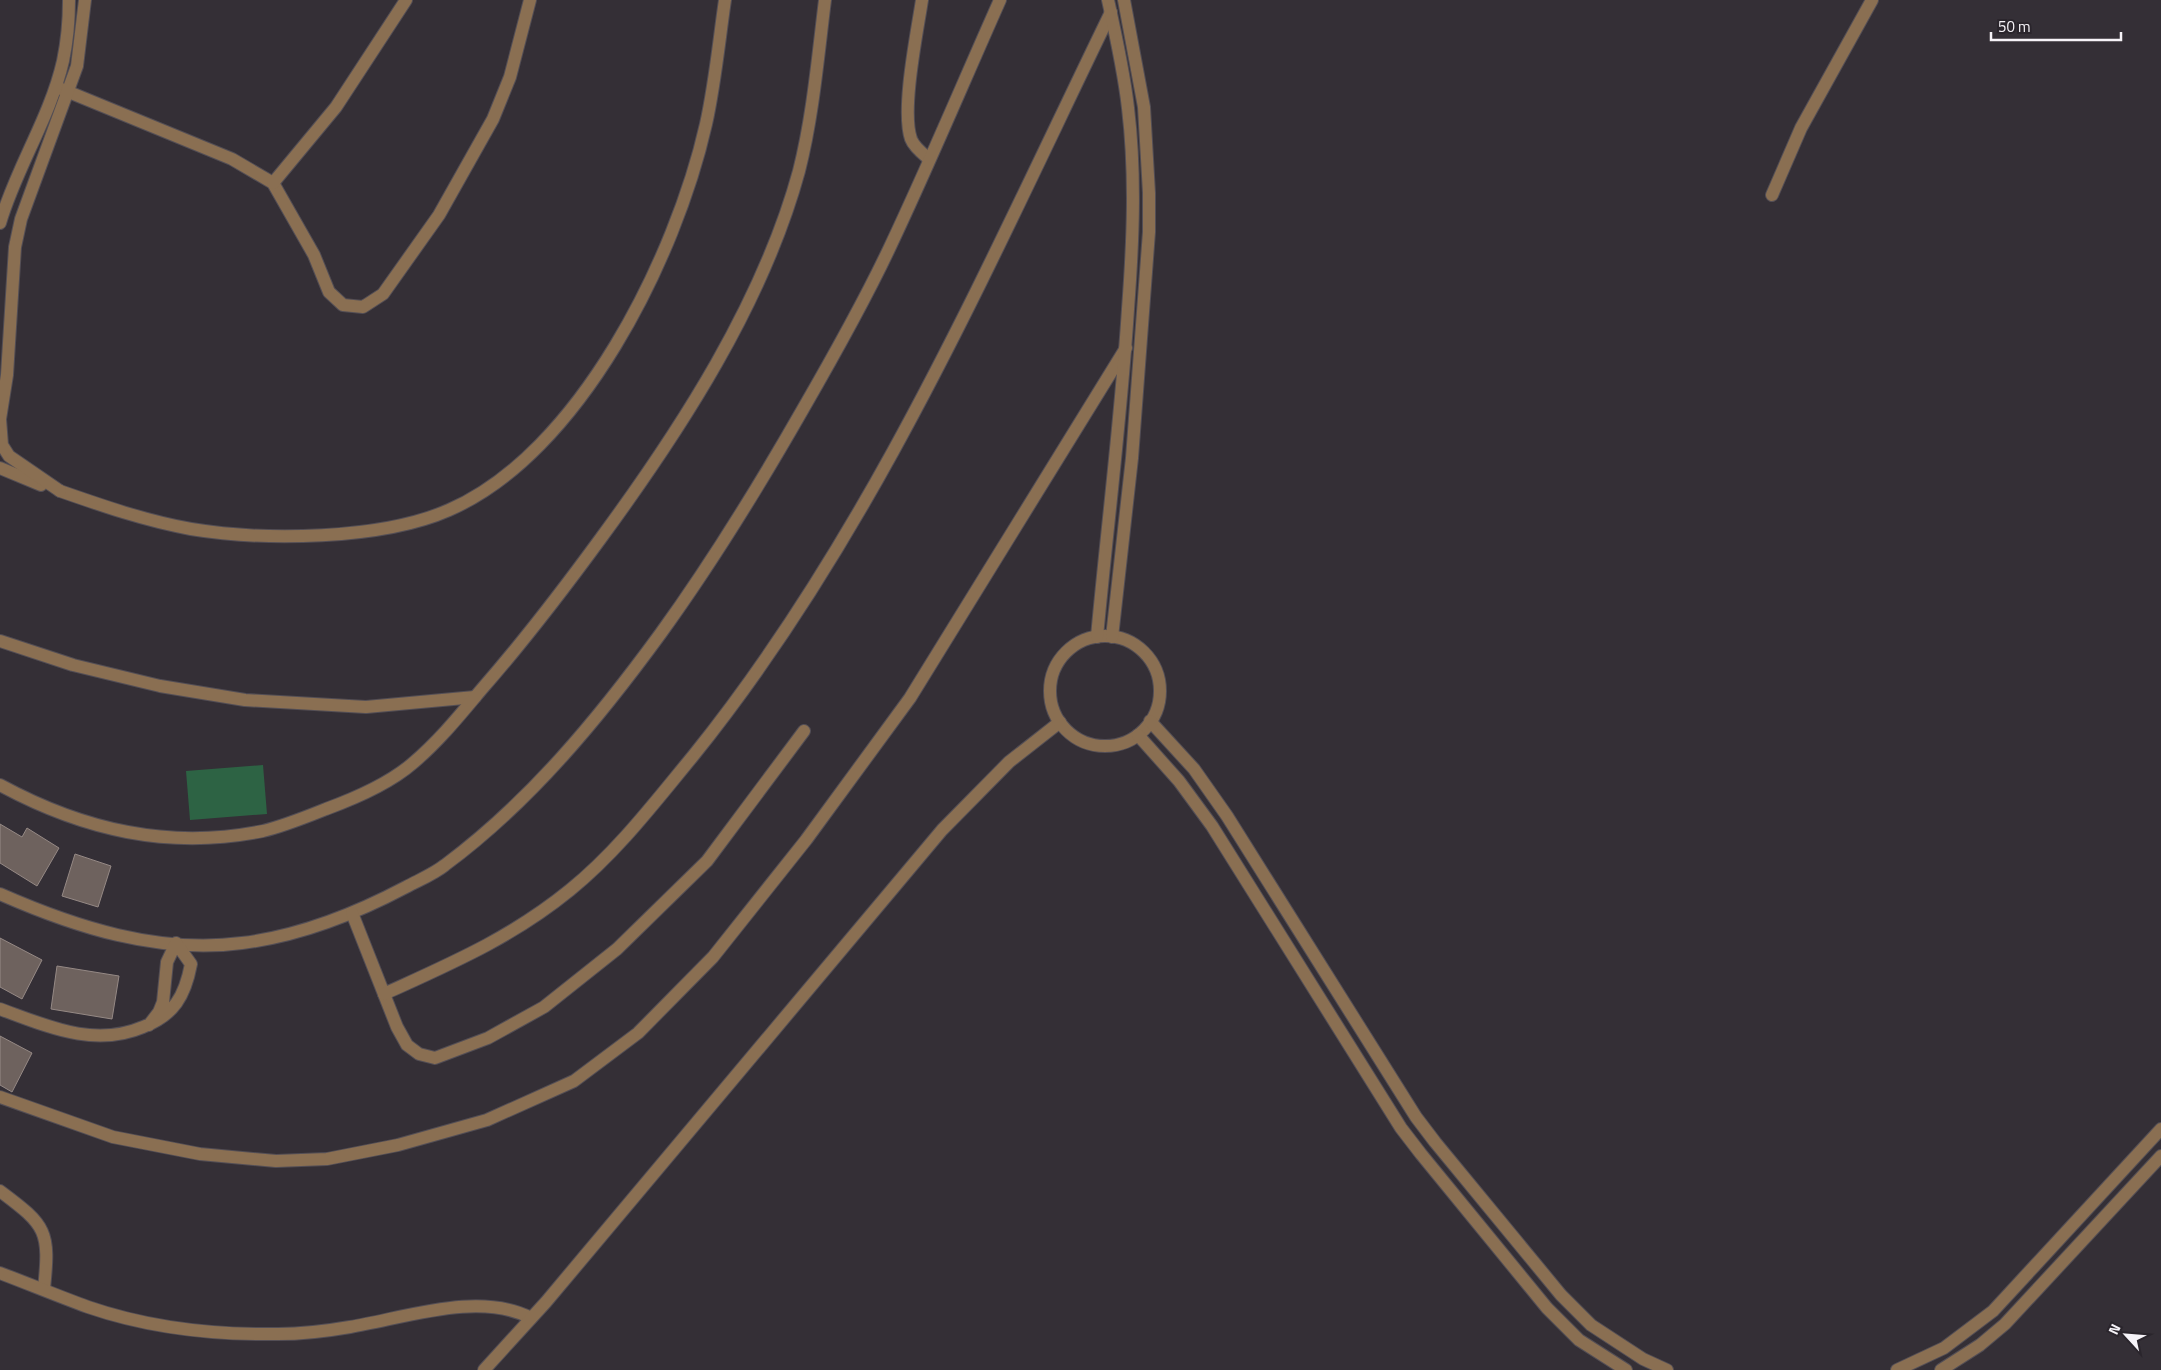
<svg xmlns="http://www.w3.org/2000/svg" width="2161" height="1370" font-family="'Titillium Web',sans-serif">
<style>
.green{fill:#2d6344}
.building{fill:#6e625e;stroke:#958985}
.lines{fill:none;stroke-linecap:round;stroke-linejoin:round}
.minor-casing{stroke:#534e55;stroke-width:14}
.tertiary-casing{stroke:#534e55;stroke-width:14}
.minor{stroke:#8a6f52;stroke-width:12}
.tertiary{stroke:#8a6f52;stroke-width:12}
</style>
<rect width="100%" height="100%" fill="#342f36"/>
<path class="green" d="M 263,765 L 267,814 L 190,820 L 186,771 Z"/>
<g class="building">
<path d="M 0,824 L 22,837 L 27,828 L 59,848 L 37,886 L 0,863 Z"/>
<path d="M 75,854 L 111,866 L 98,907 L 62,896 Z"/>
<path d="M 0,938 L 42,960 L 22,999 L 0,987 Z"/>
<path d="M 57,966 L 119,976 L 112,1019 L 51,1009 Z"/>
<path d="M 0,1036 L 32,1053 L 12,1092 L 0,1085 Z"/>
</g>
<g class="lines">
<defs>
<g id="minor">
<path d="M 922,0 C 917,33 901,110 911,139 C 914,147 923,154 929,159"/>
<path d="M 59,88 L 232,159 L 273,183 L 314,255 L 329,292 L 343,305 L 363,307 L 383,294 L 439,215 L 493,119 L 510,77 L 530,0"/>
<path d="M 273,183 L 336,107 L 406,0"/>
<path d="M 1772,195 L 1801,128 L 1872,0"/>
<path d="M 60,491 C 103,506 146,521 191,529 C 264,541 381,540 449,510 C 580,453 676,257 706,124 C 715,84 719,41 725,0"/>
<path d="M 0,641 L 73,665 L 160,686 L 245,700 L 366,707 L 475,697"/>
<path d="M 0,785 C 83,830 169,850 263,831 C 284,826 306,817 326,809 C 356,798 389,784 413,763 C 439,741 460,715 481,690 C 524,641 563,590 601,538 C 681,429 763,303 799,171 C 813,116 818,56 825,0"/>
<path d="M 0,894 C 75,927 158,954 242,943 C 300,936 355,914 406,887 C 419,880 434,874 445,865 C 530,802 599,718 661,633 C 713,561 759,486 803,409 C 833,357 863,304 889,249 C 928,167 963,83 1000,0"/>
<path d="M 352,913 L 397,1027 L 407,1045 L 419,1054 L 435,1058 L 488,1038 L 544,1007 L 617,949 L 707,861 L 804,731"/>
<path d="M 384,994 C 452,963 511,938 570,890 C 617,852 655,802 693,756 C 872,534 987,267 1111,12"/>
<path d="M 0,1009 C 47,1026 94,1048 143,1027 C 174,1015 185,996 191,964 L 176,943 L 167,962 L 163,1002 L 159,1012 L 149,1025"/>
<path d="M 0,1097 L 113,1137 L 200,1154 L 276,1161 L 327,1159 L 398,1145 L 487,1120 L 574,1081 L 638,1033 L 713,957 L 806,840 L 910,698 L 1126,348"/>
<path d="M 0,1191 C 47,1226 50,1231 44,1289"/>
<path d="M 0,1273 C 29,1284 58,1296 88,1307 C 149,1328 214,1335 278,1334 C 301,1334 327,1331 350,1327 C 405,1318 479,1291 531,1318"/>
<path d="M 484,1370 L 546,1302 L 942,830 L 1009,762 L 1060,722"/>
</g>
<g id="tertiary">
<path d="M 0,223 C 16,168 50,118 63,61 C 67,42 69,20 69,0"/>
<path d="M 0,468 L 41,485"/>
<path d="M 60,491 L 9,456 L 2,445 L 0,419 L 7,375 L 15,247 L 21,219 L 77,66 L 85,0"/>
<circle cx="1105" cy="691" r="55"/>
<path d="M 1097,637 C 1107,528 1121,419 1128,309 C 1133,242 1136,175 1128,108 C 1124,72 1116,36 1108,0"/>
<path d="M 1112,637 L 1132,458 L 1149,232 L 1149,193 L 1144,107 L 1124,0"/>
<path d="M 1150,721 L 1194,769 L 1227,816 L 1416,1117 L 1435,1142 L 1561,1295 L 1591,1325 L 1643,1359 L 1667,1370"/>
<path d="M 1138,735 L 1179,781 L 1212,826 L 1401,1128 L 1421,1154 L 1547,1308 L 1579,1340 L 1626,1370"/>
<path d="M 1897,1370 L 1944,1348 L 1993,1311 L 2161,1129"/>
<path d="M 1941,1370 L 1980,1345 L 2005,1324 L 2161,1156"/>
</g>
</defs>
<use href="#minor" class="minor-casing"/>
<use href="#tertiary" class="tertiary-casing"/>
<use href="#minor" class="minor"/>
<use href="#tertiary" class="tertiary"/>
</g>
<g transform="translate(2126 1335) rotate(296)" stroke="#2a252c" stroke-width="4" paint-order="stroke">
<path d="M0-4L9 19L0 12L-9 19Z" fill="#f6f3f8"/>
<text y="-8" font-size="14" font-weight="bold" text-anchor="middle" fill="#f6f3f8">N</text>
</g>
<path d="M1991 32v8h130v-8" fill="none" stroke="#f6f3f8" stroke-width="2.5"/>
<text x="1998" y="32" font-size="15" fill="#f6f3f8" stroke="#2a252c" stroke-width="4" paint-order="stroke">50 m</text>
</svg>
